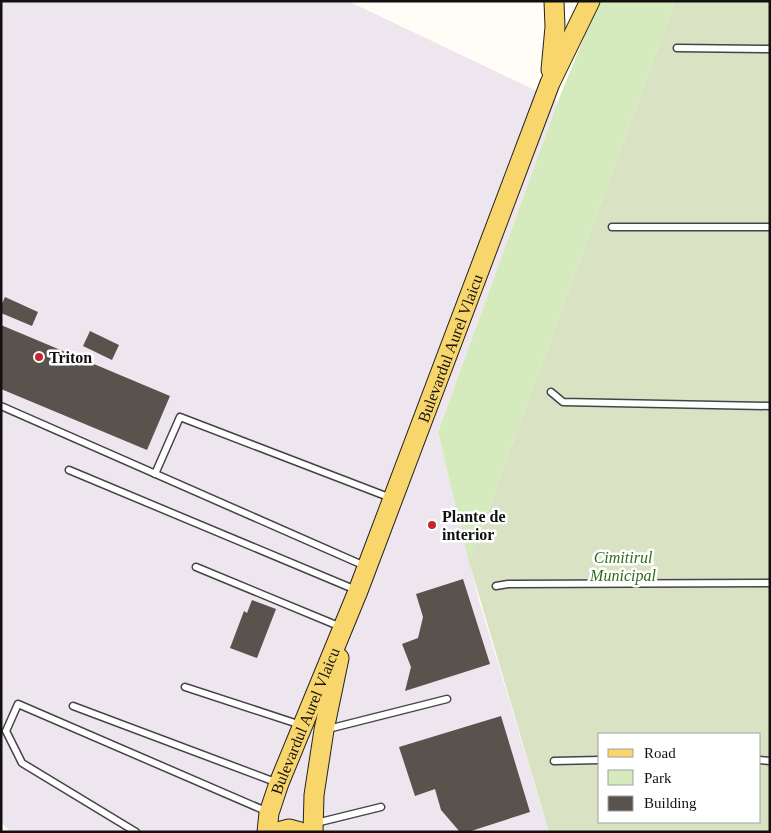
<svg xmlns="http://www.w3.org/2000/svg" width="771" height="833" font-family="'Times New Roman',serif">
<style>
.industrial{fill:#eee6ef}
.green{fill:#d5ebbd}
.cemetery{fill:#d9e3c4;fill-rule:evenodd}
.building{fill:#5a524d}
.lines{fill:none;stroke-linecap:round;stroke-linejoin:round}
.lane-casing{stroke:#444;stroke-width:9}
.primary-casing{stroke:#222;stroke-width:21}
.lane{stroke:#fff;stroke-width:6}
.primary{stroke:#f9d66b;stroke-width:19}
.poi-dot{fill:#c4262e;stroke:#fff;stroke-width:2}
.labels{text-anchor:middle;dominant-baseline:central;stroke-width:5;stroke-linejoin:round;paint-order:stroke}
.street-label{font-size:16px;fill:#111;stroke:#fff}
.poi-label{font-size:16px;font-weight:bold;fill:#111;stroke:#fff;text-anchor:start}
.park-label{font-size:16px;font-style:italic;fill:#2f6b1f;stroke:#fff}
</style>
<rect width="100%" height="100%" fill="#fffdf5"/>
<path class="industrial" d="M 1,1 L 348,1 L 558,101 L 438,432 L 478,597 L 549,832 L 11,832 L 1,822 Z"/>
<path class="green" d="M 599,1 L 675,1 L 469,562 L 438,432 L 558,101 Z"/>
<path class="cemetery" d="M 675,1 L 770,1 L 770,832 L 549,832 L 469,562 ZM 600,734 L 760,734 L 760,822 L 600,822 Z"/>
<g class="building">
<path d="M 5,297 L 38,312 L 32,326 L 1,313 L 1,306 Z"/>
<path d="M 1,325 L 170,396 L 147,450 L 1,389 Z"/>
<path d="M 90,331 L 119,345 L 112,360 L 83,346 Z"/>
<path d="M 463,579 L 490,664 L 405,691 L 411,667 L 402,644 L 418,638 L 423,617 L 416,594 Z"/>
<path d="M 252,600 L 276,609 L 257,658 L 230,648 L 244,611 L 247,613 Z"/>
<path d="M 501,716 L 530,812 L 468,832 L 460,832 L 441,810 L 435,789 L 415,796 L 399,747 Z"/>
</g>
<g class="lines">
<defs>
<g id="lane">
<path d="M 677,48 L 770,49"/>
<path d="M 612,227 L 770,227"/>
<path d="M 551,392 L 563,402 L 770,406"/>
<path d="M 1,406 L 365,566"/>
<path d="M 69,470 L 356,590"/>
<path d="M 155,474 L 180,417 L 391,498"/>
<path d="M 196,567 L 341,627"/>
<path d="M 496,586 L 508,584 L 770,583"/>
<path d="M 185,687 L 301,725"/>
<path d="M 73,706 L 278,783"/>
<path d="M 328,729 L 447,699"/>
<path d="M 760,760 L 770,761"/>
<path d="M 554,761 L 600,760"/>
<path d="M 316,823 L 381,807"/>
<path d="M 136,832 L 22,763 L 6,731 L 18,704 L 268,812"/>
</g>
<g id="primary">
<path d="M 551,70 L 555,27 L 554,1"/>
<path id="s1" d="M 267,832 L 269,813 L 279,783 L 358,591 L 550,83 L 590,1"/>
<path d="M 278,832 L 289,829 L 300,832"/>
<path d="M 313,832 L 314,795 L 324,730 L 339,658"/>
</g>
</defs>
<use href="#lane" class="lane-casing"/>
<use href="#primary" class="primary-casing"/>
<use href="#lane" class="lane"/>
<use href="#primary" class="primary"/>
</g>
<g class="poi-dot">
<circle cx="39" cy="357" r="5"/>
<circle cx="432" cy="525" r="5"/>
</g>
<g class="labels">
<g class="street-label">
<text stroke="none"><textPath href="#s1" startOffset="518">Bulevardul Aurel Vlaicu</textPath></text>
<text stroke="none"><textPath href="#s1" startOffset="118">Bulevardul Aurel Vlaicu</textPath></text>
</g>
<g class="poi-label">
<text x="49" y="357">Triton</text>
<text x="442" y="516">Plante de<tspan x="442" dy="18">interior</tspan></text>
</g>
<g class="park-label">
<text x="623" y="557">Cimitirul<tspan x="623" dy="18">Municipal</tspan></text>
</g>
</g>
<rect width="771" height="833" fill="none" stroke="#111111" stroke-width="5"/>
<rect x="598" y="733" width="162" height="90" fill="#ffffff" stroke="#a0a0a0"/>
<rect x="608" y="749" width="25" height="8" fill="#f9d66b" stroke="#a0a0a0"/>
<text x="644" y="758" font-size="15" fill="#111111">Road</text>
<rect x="608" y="770" width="25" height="15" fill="#d5ebbd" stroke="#a0a0a0"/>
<text x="644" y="783" font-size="15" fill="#111111">Park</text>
<rect x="608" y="796" width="25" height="15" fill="#5a524d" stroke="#a0a0a0"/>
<text x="644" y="808" font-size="15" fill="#111111">Building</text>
</svg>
